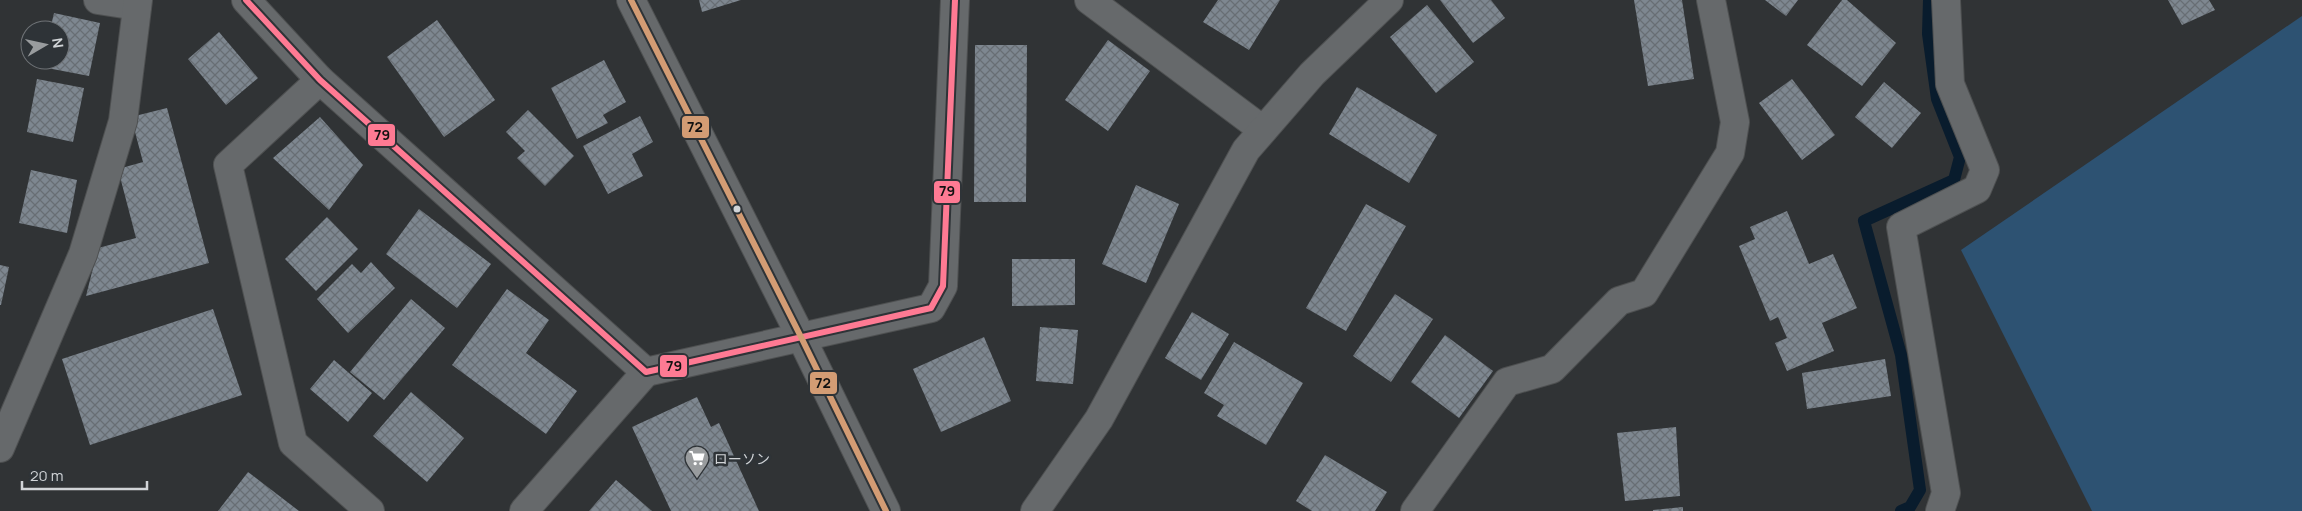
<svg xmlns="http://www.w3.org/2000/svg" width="2302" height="511" font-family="Manrope,'Noto Sans JP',sans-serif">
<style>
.pitch{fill:#2d5272}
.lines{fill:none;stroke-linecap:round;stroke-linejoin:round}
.stream{stroke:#091c2d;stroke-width:12}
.building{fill:url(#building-cross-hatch)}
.minor-casing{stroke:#4e5051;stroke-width:30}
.minor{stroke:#66696b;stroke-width:28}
.bus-1-casing{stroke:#2e3337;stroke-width:10}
.bus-2-casing{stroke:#2e3337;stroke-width:10}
.bus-1{stroke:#fe7a93;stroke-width:6}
.bus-2{stroke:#d39c74;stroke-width:6}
.bus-dot{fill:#d1d4d7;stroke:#2e3337;stroke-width:2}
.labels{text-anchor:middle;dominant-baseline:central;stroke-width:5;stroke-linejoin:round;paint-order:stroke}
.poi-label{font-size:14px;fill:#d1d4d7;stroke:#2e3337;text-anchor:start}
.line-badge{stroke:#2e3337;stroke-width:2}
.pale-badge-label{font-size:14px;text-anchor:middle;font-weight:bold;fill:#111}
</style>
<defs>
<pattern id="building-cross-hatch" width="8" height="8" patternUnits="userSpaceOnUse" patternTransform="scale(1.25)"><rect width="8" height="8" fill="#7e8790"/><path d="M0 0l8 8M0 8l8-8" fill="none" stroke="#686e74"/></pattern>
</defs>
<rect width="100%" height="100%" fill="#303335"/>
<path class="pitch" d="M 2302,16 L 2302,511 L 2092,511 L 1961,250 Z"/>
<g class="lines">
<path class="stream" d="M 1901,511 L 1910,507 L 1920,490 L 1901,355 L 1864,221 L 1954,180 L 1960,157 L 1937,99 L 1928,34 L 1929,0"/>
</g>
<g class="building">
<path d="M 699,0 L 741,0 L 702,12 Z"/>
<path d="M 1218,0 L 1280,0 L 1249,50 L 1203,22 Z"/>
<path d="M 1440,0 L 1491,0 L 1505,18 L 1473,43 Z"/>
<path d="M 1634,0 L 1682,0 L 1694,79 L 1648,86 Z"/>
<path d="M 1765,0 L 1798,0 L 1786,16 Z"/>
<path d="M 1842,0 L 1847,0 L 1896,43 L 1862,86 L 1807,45 Z"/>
<path d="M 2168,0 L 2209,0 L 2215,10 L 2182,25 Z"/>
<path d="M 1427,5 L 1474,62 L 1436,93 L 1390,37 Z"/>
<path d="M 54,13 L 100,23 L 89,76 L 42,67 L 44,60 L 60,60 L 60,30 L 50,30 Z"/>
<path d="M 437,20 L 495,100 L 444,137 L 387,57 Z"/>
<path d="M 219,32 L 258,78 L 226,105 L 188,59 Z"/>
<path d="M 1108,40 L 1150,71 L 1108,131 L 1065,100 Z"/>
<path d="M 975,45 L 1027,45 L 1026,202 L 974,202 Z"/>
<path d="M 604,60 L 626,102 L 603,115 L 608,123 L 577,139 L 551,88 Z"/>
<path d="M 37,79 L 84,88 L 73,142 L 27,132 Z"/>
<path d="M 1792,79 L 1835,135 L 1802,160 L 1759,103 Z"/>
<path d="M 1884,82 L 1921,113 L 1892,148 L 1855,117 Z"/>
<path d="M 1357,87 L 1437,135 L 1409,183 L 1329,134 Z"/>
<path d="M 167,108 L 209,263 L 86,296 L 98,248 L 136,238 L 118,169 L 143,162 L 131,117 Z"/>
<path d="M 528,110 L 574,156 L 545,186 L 517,158 L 525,151 L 506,132 Z"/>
<path d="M 640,116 L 653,142 L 632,154 L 643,176 L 608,194 L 583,146 Z"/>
<path d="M 320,117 L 363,165 L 329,210 L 273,158 Z"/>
<path d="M 31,170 L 77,180 L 67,233 L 19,223 Z"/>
<path d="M 1136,185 L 1179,204 L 1146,283 L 1102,264 Z"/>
<path d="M 1366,204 L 1406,226 L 1346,331 L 1306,308 Z"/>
<path d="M 419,209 L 491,264 L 457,308 L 386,254 Z"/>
<path d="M 1787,211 L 1809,264 L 1833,254 L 1857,308 L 1822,323 L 1834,351 L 1787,371 L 1775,343 L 1787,338 L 1778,317 L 1770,321 L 1739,246 L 1755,239 L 1750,227 Z"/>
<path d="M 327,217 L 358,249 L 316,291 L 285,259 Z"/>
<path d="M 1012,259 L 1075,259 L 1075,305 L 1012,306 Z"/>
<path d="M 371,262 L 395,288 L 348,333 L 317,299 L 352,264 L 361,273 Z"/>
<path d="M 0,265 L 9,267 L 1,305 L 0,305 Z"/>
<path d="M 507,289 L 549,320 L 526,353 L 577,391 L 546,434 L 452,365 Z"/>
<path d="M 1395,294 L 1433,319 L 1391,382 L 1353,356 Z"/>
<path d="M 411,299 L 445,328 L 384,400 L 350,372 Z"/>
<path d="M 213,309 L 242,395 L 90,445 L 62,359 Z"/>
<path d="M 1192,312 L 1229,334 L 1201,380 L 1165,358 Z"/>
<path d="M 1040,327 L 1078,330 L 1073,384 L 1036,381 Z"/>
<path d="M 1445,335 L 1493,371 L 1459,418 L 1411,382 Z"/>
<path d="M 984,337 L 1011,401 L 941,432 L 913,369 Z"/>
<path d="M 1234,342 L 1303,383 L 1266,445 L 1217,416 L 1224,405 L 1204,393 Z"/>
<path d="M 1885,359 L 1891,396 L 1807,409 L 1802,373 Z"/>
<path d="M 334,360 L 372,393 L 348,422 L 310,389 Z"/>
<path d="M 411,392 L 464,438 L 427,482 L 373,436 Z"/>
<path d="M 697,397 L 711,427 L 719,423 L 759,511 L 671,511 L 632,427 Z"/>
<path d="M 1676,427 L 1680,496 L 1625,501 L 1617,433 Z"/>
<path d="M 1325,455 L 1387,492 L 1375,511 L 1312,511 L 1296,501 Z"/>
<path d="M 248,472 L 299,511 L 218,511 Z"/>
<path d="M 616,480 L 652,511 L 589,511 Z"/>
<path d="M 1683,507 L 1683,511 L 1653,511 L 1653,510 Z"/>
</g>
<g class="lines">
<defs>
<g id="minor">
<path d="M 98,0 L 137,6"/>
<path d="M 246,0 L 320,80 L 646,372 L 931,308 L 943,286 L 955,0"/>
<path d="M 631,0 L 801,337 L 886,511"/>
<path d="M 1089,0 L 1263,130"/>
<path d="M 320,80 L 228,165 L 293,443 L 370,511"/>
<path d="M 0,448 L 83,254 L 123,121 L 138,0"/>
<path d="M 524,511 L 646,372"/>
<path d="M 1035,511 L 1099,419 L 1246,150 L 1312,74 L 1389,0"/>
<path d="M 1415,511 L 1507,382 L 1552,369 L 1619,301 L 1644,293 L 1730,153 L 1735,122 L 1711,0"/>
<path d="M 1940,511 L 1946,493 L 1901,227 L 1977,189 L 1985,170 L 1950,84 L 1946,0"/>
</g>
</defs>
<use href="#minor" class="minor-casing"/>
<use href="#minor" class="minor"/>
<defs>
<path id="bus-1" d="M 246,0 L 320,80 L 646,372 L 931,308 L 943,286 L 955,0"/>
<path id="bus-2" d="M 631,0 L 801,337 L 886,511"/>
</defs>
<use href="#bus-1" class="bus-1-casing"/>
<use href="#bus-2" class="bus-2-casing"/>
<use href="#bus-1" class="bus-1"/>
<use href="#bus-2" class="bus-2"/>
</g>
<defs>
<symbol id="supermarket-pin" viewBox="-11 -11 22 30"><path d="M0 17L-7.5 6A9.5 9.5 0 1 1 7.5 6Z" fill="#999c9e" stroke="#2e3337"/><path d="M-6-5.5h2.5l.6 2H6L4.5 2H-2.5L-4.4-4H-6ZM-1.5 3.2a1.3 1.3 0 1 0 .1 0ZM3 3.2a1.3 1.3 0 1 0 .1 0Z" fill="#fff"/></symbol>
</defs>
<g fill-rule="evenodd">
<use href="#supermarket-pin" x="683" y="444" width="28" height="38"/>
</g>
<circle class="bus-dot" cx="737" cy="209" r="4.5"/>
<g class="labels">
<g class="poi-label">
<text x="714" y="458">ローソン</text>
</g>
</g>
<g class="line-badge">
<rect x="681" y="115" width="29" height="24" rx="5" fill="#d39c74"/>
<rect x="367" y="123" width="29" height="24" rx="5" fill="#fe7a93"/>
<rect x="933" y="180" width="28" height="24" rx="5" fill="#fe7a93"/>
<rect x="659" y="354" width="29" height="24" rx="5" fill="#fe7a93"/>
<rect x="809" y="371" width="29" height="24" rx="5" fill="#d39c74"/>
</g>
<g class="pale-badge-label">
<text x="695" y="132">72</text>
<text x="382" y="140">79</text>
<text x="947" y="196">79</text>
<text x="674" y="371">79</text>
<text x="823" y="388">72</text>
</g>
<g transform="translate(45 45) rotate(81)"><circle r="24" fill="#2e3337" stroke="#6f7377"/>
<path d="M0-4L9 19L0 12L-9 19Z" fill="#999c9e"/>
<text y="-8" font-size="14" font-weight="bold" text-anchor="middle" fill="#d1d4d7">N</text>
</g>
<path d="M22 481v8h125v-8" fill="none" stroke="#d1d4d7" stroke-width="2.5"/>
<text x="30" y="481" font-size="15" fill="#d1d4d7" stroke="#2e3337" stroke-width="4" paint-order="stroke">20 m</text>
</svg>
